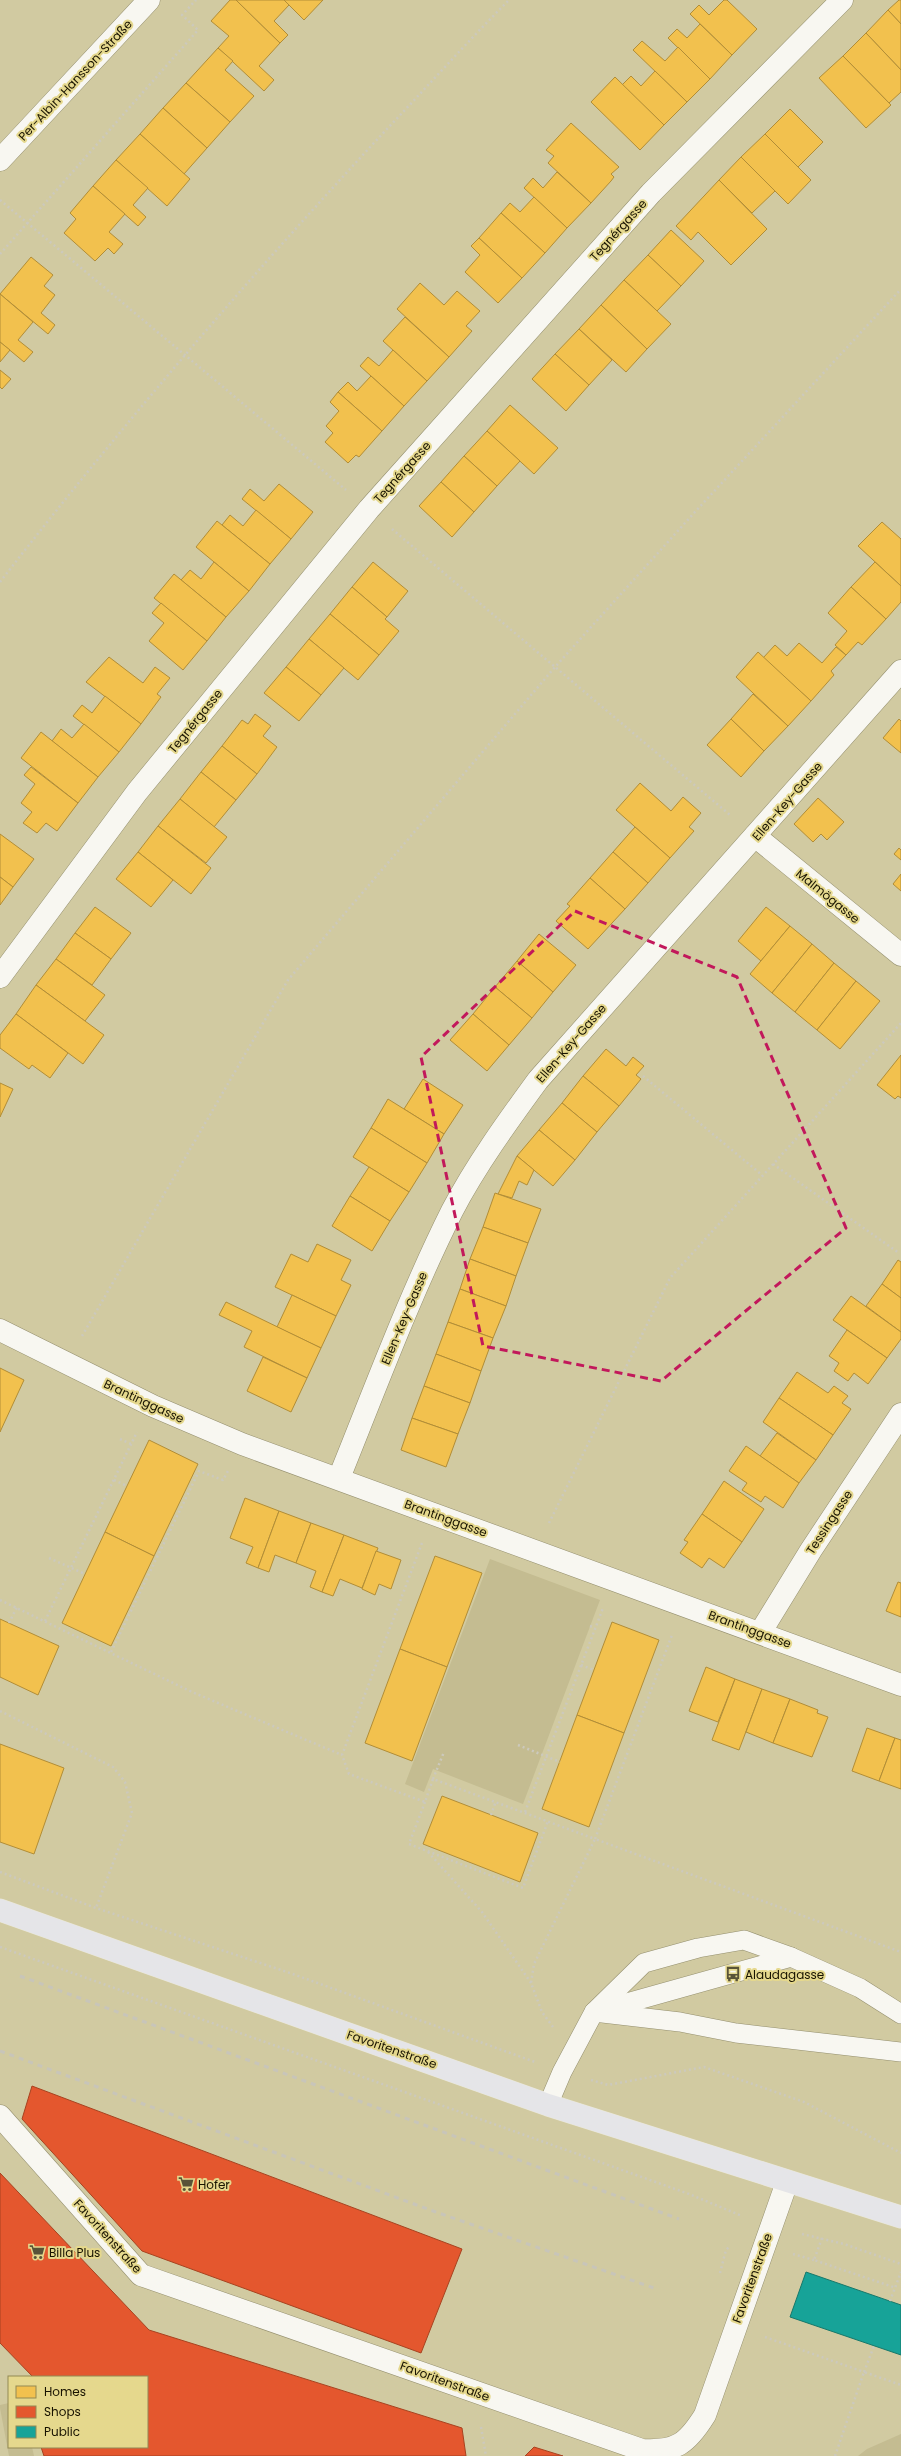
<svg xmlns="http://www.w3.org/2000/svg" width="901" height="2456" font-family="Poppins,sans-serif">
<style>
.green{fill:#c4bc91}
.homes{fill:#f2c14e;stroke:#b18d37}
.shops{fill:#e4572e;stroke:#a74320}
.public{fill:#17a398;stroke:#17786a}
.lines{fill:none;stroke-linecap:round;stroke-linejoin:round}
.service-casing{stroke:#948f6e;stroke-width:20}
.minor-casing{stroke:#948f6e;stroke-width:23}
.tertiary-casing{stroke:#948f6e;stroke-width:23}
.primary-casing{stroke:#eae7d5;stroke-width:23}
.path{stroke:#ccc9bd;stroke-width:2.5;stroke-dasharray:2 3;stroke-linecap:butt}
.service{stroke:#f8f7f1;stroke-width:19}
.minor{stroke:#f8f7f1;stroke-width:22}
.tertiary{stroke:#f8f7f1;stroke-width:22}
.primary{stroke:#e5e5e8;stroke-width:22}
.rail{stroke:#c8c5b9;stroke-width:3;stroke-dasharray:5 5;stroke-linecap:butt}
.marked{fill:none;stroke:#c2185b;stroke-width:3;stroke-dasharray:8 5;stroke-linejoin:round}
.labels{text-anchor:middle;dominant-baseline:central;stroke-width:4;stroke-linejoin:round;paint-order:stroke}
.street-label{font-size:12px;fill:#181300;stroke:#e5d88d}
.poi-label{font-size:12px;fill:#181300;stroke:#e5d88d;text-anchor:start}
</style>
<rect width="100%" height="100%" fill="#d1caa1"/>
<g class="green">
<path d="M 490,1559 L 600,1600 L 523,1804 L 433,1769 L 424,1792 L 405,1784 Z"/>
<path d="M 9,2403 L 9,2447 L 32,2447 L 34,2456 L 9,2456 L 0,2408 L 0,2405 Z"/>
<path d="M 901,2434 L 901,2456 L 858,2456 L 867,2449 Z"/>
</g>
<g class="homes">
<path d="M 230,0 L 236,0 L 280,43 L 259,66 L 274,80 L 264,91 L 218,48 L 229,36 L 211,21 Z"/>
<path d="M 236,0 L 284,0 L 289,5 L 274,21 L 288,35 L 280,43 Z"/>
<path d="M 284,0 L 323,0 L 304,20 Z"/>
<path d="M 724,0 L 727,0 L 757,29 L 732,55 L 690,14 L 699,5 L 709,15 Z"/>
<path d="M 899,0 L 901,0 L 901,24 L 888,10 Z"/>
<path d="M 888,10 L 901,24 L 901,70 L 866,33 Z"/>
<path d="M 700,24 L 732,55 L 710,79 L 668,38 L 677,29 L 687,38 Z"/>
<path d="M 866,33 L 901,70 L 901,92 L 889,103 L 843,56 Z"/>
<path d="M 642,41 L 665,61 L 678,47 L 710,79 L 687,102 L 633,50 Z"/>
<path d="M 218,48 L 233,61 L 225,70 L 254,96 L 230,122 L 186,83 Z"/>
<path d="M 843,56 L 891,105 L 866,128 L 819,78 Z"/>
<path d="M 655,71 L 687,102 L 664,125 L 622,85 L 631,76 L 641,86 Z"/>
<path d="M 615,77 L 664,125 L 640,150 L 591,102 Z"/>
<path d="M 186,83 L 230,122 L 207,148 L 163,108 Z"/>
<path d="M 163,108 L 207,148 L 184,174 L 140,134 Z"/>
<path d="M 790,109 L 823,142 L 798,167 L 765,134 Z"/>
<path d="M 571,123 L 619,167 L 611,174 L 614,177 L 611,181 L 591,203 L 548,163 L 554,156 L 546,150 Z"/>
<path d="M 140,134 L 190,179 L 167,206 L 116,160 Z"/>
<path d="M 765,134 L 811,180 L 788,204 L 741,157 Z"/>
<path d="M 741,157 L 775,191 L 752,213 L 719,180 Z"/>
<path d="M 116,160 L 148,188 L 133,205 L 146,217 L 138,226 L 93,186 Z"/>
<path d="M 557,172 L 591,203 L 567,228 L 524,188 L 533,178 L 543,188 Z"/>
<path d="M 719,180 L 767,229 L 731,265 L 698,232 L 691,240 L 676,226 Z"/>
<path d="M 93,186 L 125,214 L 109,232 L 123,244 L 114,254 L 108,248 L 95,261 L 64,233 L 76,219 L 70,213 Z"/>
<path d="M 534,197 L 567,228 L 545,253 L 501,213 L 510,203 L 520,212 Z"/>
<path d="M 501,213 L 545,253 L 522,278 L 479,238 Z"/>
<path d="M 671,230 L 704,261 L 681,286 L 648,255 Z"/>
<path d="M 479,238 L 522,278 L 498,303 L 465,272 L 480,255 L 471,246 Z"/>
<path d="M 648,255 L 681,286 L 657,311 L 624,280 Z"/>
<path d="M 31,257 L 53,275 L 44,286 L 55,295 L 41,313 L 55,325 L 48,334 L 0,294 Z"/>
<path d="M 624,280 L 671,324 L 647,349 L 601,305 Z"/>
<path d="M 420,283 L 444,305 L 457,291 L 480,311 L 466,326 L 472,331 L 449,357 L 397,309 Z"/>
<path d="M 0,294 L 33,322 L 18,340 L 33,352 L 24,362 L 0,342 Z"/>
<path d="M 601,305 L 647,349 L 626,372 L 579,329 Z"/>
<path d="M 405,317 L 449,357 L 427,381 L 383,341 Z"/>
<path d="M 579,329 L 612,360 L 589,385 L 555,354 Z"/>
<path d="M 0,342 L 10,350 L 0,362 Z"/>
<path d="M 393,350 L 427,381 L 404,406 L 360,366 L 368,357 L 379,366 Z"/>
<path d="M 555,354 L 589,385 L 566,411 L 532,379 Z"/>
<path d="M 0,370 L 11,379 L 2,389 L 0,387 Z"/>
<path d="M 371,376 L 404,406 L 382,431 L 338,392 L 348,382 L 357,391 Z"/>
<path d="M 338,392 L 382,431 L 359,457 L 356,455 L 348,463 L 325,442 L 333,433 L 326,426 L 339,411 L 330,402 Z"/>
<path d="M 510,405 L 558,448 L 534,474 L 487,431 Z"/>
<path d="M 487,431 L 520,461 L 497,486 L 464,456 Z"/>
<path d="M 464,456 L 497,486 L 474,512 L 441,482 Z"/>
<path d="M 441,482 L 474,512 L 452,537 L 419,506 Z"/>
<path d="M 279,484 L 313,512 L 291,539 L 242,499 L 250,489 L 264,501 Z"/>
<path d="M 256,510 L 291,539 L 270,564 L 222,525 L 230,515 L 243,526 Z"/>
<path d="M 217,521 L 270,564 L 249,591 L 196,547 Z"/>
<path d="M 882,522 L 901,539 L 901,586 L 858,546 Z"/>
<path d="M 214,562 L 249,591 L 226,617 L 181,580 L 190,570 L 201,579 Z"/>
<path d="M 373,562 L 408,591 L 387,617 L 352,587 Z"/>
<path d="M 875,562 L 901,586 L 901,602 L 886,619 L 851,587 Z"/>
<path d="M 174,574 L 226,617 L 207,641 L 154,598 Z"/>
<path d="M 352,587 L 387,617 L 385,619 L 399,631 L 379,655 L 330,614 Z"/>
<path d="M 851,587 L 886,619 L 862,645 L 858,642 L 846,655 L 835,645 L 847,631 L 828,613 Z"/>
<path d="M 161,603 L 207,641 L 183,670 L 149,641 L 164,623 L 152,613 Z"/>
<path d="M 330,614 L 379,655 L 358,680 L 309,639 Z"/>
<path d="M 309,639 L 344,668 L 321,695 L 286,667 Z"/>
<path d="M 799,643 L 822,663 L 836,647 L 846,655 L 831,671 L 834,675 L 811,701 L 763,658 L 775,645 L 787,656 Z"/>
<path d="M 758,652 L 811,701 L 788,726 L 736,677 Z"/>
<path d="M 109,657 L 143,683 L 155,667 L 170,678 L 157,694 L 161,697 L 141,724 L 86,682 Z"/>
<path d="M 286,667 L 321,695 L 299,721 L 264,693 Z"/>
<path d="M 753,694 L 788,726 L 764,751 L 731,719 Z"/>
<path d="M 105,696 L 141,724 L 119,752 L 73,716 L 82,705 L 92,713 Z"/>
<path d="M 255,714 L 271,726 L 263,736 L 277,747 L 257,774 L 222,746 L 242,720 L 248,724 Z"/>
<path d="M 731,719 L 764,751 L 741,777 L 707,745 Z"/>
<path d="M 899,719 L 901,721 L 901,753 L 883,738 Z"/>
<path d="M 84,724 L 119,752 L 98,777 L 52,741 L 61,729 L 72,738 Z"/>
<path d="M 41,732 L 98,777 L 78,803 L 21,758 Z"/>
<path d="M 222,746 L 257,774 L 236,800 L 201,772 Z"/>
<path d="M 31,767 L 78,803 L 57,831 L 46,823 L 37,833 L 23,823 L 32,812 L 21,803 L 35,784 L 24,775 Z"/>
<path d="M 201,772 L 236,800 L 214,827 L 180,799 Z"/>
<path d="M 640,783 L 671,811 L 683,797 L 701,813 L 689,827 L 694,831 L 670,858 L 616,810 Z"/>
<path d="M 818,798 L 844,822 L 827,840 L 821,834 L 813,842 L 794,824 Z"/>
<path d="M 180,799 L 227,837 L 206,863 L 158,826 Z"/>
<path d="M 158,826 L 211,868 L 191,894 L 138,852 Z"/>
<path d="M 635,827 L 670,858 L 648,883 L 613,852 Z"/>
<path d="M 0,834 L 34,859 L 13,887 L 0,877 Z"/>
<path d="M 899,848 L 901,850 L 901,860 L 894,854 Z"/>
<path d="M 138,852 L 173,880 L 151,907 L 116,879 Z"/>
<path d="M 613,852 L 648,883 L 625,909 L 590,878 Z"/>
<path d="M 901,874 L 901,891 L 893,884 Z"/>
<path d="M 0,877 L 13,887 L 0,905 Z"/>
<path d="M 590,878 L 625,909 L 588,949 L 556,921 L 570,906 L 567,904 Z"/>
<path d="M 95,907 L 131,933 L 111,959 L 75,933 Z"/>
<path d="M 766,907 L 790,926 L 761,961 L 738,941 Z"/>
<path d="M 790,926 L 812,944 L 772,993 L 750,974 Z"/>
<path d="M 75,933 L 111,959 L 92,985 L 56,959 Z"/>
<path d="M 539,934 L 576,965 L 553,992 L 517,961 Z"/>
<path d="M 812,944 L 834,963 L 795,1012 L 772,993 Z"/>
<path d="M 56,959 L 105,995 L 85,1021 L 36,985 Z"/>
<path d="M 517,961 L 553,992 L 532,1018 L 495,987 Z"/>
<path d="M 834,963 L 856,981 L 817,1030 L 795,1012 Z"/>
<path d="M 856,981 L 880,1001 L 840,1049 L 817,1030 Z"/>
<path d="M 36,985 L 104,1035 L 83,1064 L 16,1014 Z"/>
<path d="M 495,987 L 532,1018 L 509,1045 L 473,1014 Z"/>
<path d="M 16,1014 L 68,1053 L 50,1078 L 32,1065 L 29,1069 L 0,1048 L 0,1035 Z"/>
<path d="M 473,1014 L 509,1045 L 487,1071 L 450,1040 Z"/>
<path d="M 606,1049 L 626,1066 L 633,1057 L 644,1066 L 636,1075 L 641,1079 L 619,1106 L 583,1076 Z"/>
<path d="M 901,1055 L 901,1098 L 898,1096 L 895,1099 L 877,1085 Z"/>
<path d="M 583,1076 L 619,1106 L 597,1132 L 562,1103 Z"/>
<path d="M 423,1079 L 463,1105 L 444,1134 L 404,1109 Z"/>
<path d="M 0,1083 L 13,1089 L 0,1117 Z"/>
<path d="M 388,1099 L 444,1134 L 427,1163 L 371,1128 Z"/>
<path d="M 562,1103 L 597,1132 L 575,1160 L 539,1130 Z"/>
<path d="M 371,1128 L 427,1163 L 409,1192 L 353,1157 Z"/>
<path d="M 539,1130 L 575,1160 L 553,1186 L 517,1156 Z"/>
<path d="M 517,1156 L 534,1170 L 527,1185 L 519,1181 L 512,1198 L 498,1194 Z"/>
<path d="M 369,1167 L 409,1192 L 390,1221 L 350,1196 Z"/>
<path d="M 495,1193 L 541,1209 L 528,1243 L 483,1227 Z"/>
<path d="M 350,1196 L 390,1221 L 372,1251 L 332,1226 Z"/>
<path d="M 483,1227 L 528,1243 L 516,1276 L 470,1259 Z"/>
<path d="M 317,1244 L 351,1260 L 341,1280 L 351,1285 L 336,1316 L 275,1287 L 291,1254 L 308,1262 Z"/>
<path d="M 470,1259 L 516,1276 L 506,1306 L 460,1289 Z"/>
<path d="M 898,1260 L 901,1262 L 901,1298 L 882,1284 Z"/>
<path d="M 882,1284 L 901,1298 L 901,1332 L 866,1306 Z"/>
<path d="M 460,1289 L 506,1306 L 493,1338 L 448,1322 Z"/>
<path d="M 292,1295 L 336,1316 L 321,1348 L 277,1327 Z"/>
<path d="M 851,1296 L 901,1332 L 901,1339 L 887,1358 L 833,1320 Z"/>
<path d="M 226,1302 L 321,1348 L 307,1378 L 244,1347 L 252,1331 L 219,1315 Z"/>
<path d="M 448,1322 L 493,1338 L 481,1371 L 436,1354 Z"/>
<path d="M 847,1330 L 887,1358 L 868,1384 L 854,1373 L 848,1381 L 834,1371 L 839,1363 L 829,1356 Z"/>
<path d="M 436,1354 L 481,1371 L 470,1403 L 424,1386 Z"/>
<path d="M 263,1357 L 307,1378 L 291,1412 L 247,1391 Z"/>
<path d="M 0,1368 L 24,1380 L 0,1432 Z"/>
<path d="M 797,1372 L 828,1393 L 834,1386 L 848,1396 L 842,1403 L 851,1409 L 833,1435 L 779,1398 Z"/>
<path d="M 424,1386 L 470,1403 L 458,1434 L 412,1418 Z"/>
<path d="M 779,1398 L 833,1435 L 816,1460 L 763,1422 Z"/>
<path d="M 412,1418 L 458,1434 L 446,1467 L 401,1450 Z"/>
<path d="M 777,1433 L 816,1460 L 799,1483 L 760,1456 Z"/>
<path d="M 149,1440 L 198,1464 L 154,1556 L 105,1532 Z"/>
<path d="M 746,1446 L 799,1483 L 783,1508 L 765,1496 L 761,1502 L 742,1490 L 747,1483 L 729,1471 Z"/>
<path d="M 724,1481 L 764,1509 L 742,1542 L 702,1514 Z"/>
<path d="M 245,1498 L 279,1511 L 258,1568 L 246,1563 L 253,1547 L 230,1538 Z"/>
<path d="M 279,1511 L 311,1523 L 296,1563 L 275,1555 L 269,1572 L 258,1568 Z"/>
<path d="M 702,1514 L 742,1542 L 724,1568 L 709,1558 L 702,1568 L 680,1553 L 688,1542 L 684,1540 Z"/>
<path d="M 311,1523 L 344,1535 L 322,1592 L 310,1587 L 316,1571 L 296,1563 Z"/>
<path d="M 105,1532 L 154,1556 L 111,1646 L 62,1623 Z"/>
<path d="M 344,1535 L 378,1548 L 362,1588 L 340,1579 L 333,1596 L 322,1592 Z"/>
<path d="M 376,1551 L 401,1560 L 391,1589 L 379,1584 L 375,1595 L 362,1589 Z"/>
<path d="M 435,1556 L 482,1573 L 447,1667 L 400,1649 Z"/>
<path d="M 898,1582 L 901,1583 L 901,1617 L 886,1611 Z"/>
<path d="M 0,1619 L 59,1646 L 38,1695 L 0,1677 Z"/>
<path d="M 612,1622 L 659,1640 L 624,1733 L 577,1715 Z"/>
<path d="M 400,1649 L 447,1667 L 412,1761 L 365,1743 Z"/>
<path d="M 706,1667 L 735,1679 L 718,1722 L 689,1711 Z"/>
<path d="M 735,1679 L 762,1689 L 739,1750 L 712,1740 Z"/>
<path d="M 762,1689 L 790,1699 L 773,1743 L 746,1732 Z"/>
<path d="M 790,1699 L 818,1710 L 817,1713 L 828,1717 L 812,1757 L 773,1743 Z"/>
<path d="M 577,1715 L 624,1733 L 589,1827 L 542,1809 Z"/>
<path d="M 867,1728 L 895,1738 L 879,1781 L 852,1771 Z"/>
<path d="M 895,1738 L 901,1740 L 901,1789 L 879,1781 Z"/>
<path d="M 0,1744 L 64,1768 L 34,1854 L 0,1842 Z"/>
<path d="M 442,1796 L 538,1833 L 520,1882 L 423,1844 Z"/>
</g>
<g class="shops">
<path d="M 32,2086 L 462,2249 L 421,2353 L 142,2251 L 22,2119 Z"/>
<path d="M 0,2173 L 149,2330 L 462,2428 L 466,2456 L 44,2456 L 41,2447 L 147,2447 L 147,2377 L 33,2377 L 0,2343 Z"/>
<path d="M 534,2447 L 563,2456 L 525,2456 Z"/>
</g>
<path class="public" d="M 806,2272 L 901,2305 L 901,2355 L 790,2317 Z"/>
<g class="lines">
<defs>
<g id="service">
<path d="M 602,2010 L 791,1957"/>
<path d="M 594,2012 L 680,2022 L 736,2033 L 901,2052"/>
<path d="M 548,2105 L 562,2072 L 594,2012 L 644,1963 L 698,1948 L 744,1940 L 791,1957 L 860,1988 L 901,2014"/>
</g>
<g id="minor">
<path d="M 755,836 L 901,955"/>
<path d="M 0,977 L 137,792 L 369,509 L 651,193 L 842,0"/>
<path d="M 0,1330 L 153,1406 L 242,1444 L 901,1685"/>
<path d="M 339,1478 C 375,1389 409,1297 452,1211 C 476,1165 508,1121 538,1080 L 901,671"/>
<path d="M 760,1633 L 811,1550 L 901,1414"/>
<path d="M 0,2116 L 141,2275 L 642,2450 C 676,2452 687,2444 705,2415 L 787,2182"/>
</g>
<path id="tertiary" d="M 0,160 L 149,0"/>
<path id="primary" d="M 0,1910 L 548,2105 L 901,2217"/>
</defs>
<use href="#service" class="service-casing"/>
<use href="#minor" class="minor-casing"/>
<use href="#tertiary" class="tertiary-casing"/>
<use href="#primary" class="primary-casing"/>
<g class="path">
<path d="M 0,200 L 346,490"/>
<path d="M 0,254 L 198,30 L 182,15 L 196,0"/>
<path d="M 392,529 L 730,815"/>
<path d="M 0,582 C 122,425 251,275 386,130 C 427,87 467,42 509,0"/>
<path d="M 643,1076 L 762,1175"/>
<path d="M 773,1164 L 899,1253"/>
<path d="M 82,1336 L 288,980 L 555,667 L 694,513 L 901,289"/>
<path d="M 120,1439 L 131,1444"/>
<path d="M 114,1480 L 127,1486"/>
<path d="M 549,1523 L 670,1278 L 901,1023"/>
<path d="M 422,1543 L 342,1755 L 349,1774 L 425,1802 L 433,1779 L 595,1839 L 672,1635"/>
<path d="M 49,1558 L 85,1574"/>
<path d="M 0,1600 L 192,1692 L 342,1755"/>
<path d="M 45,1621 L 137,1432"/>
<path d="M 9,1623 L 17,1607"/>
<path d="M 590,1626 L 595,1628"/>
<path d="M 111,1652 L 199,1471 L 223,1480 L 228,1471"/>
<path d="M 581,1665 L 594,1670"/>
<path d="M 0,1711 L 113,1767 L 125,1782 L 132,1813 L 96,1908"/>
<path d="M 518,1745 L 560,1762"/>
<path d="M 433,1779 L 444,1752"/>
<path d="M 425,1802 L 409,1844 L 523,1888 L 548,1821"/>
<path d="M 525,1812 L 603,1608"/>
<path d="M 491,1815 L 496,1801"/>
<path d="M 428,1852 L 482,1912 L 531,1983"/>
<path d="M 0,1872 L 96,1908 L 290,1973 L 535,2062"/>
<path d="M 0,1947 L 689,2194 L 742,2216"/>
<path d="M 553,2027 L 542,2012 L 531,1983 L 534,1964 L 595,1839 L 901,1952"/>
<path d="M 591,2080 L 608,2085 L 704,2067 L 804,2102 L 901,2153"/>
<path d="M 802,2234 L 844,2244 L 901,2264"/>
<path d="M 822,2238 L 814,2260 L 896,2288"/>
<path d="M 793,2254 L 814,2260"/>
<path d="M 720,2273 L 726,2250 L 730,2246"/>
<path d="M 890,2301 L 901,2272"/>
<path d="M 765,2337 L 864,2372 L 874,2346"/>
<path d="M 481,2427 L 486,2456"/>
<path d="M 835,2456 L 864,2372 L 901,2385"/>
</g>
<use href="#service" class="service"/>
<use href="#minor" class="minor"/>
<use href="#tertiary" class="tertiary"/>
<use href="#primary" class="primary"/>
<g class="rail">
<path d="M 20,1976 L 679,2219"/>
<path d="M 0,2051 L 433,2211 L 654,2288"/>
</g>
</g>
<path class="marked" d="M 575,911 L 737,977 L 846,1228 L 661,1381 L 483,1346 L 421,1057 Z"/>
<defs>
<symbol id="bus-bare" viewBox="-9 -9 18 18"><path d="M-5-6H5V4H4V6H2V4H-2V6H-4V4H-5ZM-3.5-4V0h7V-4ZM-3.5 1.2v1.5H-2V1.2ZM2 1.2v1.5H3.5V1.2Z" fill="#595338" stroke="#e5d88d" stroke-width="2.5" paint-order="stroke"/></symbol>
<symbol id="supermarket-bare" viewBox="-9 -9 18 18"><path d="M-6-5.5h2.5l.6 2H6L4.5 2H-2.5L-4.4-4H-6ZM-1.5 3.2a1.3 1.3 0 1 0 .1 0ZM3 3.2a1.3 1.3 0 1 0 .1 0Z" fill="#595338" stroke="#e5d88d" stroke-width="2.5" paint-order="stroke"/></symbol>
</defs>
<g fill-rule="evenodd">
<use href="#bus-bare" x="722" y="1963" width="22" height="22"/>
<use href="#supermarket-bare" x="175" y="2173" width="22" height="22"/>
<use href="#supermarket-bare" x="26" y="2241" width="22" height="22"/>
</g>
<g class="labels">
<g class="street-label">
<text transform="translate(75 80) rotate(-47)">Per-Albin-Hansson-Straße</text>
<text transform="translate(618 230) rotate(-48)">Tegnérgasse</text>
<text transform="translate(402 472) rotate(-48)">Tegnérgasse</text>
<text transform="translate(195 721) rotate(-51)">Tegnérgasse</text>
<text transform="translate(787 801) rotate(-49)">Ellen-Key-Gasse</text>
<text transform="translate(828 896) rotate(39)">Malmögasse</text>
<text transform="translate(571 1043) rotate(-49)">Ellen-Key-Gasse</text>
<text transform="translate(404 1318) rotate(-67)">Ellen-Key-Gasse</text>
<text transform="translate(144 1401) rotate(25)">Brantinggasse</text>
<text transform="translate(446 1518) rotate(20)">Brantinggasse</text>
<text transform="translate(829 1522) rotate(-57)">Tessingasse</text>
<text transform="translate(750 1629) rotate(20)">Brantinggasse</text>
<text transform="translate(392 2049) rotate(19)">Favoritenstraße</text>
<text transform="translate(108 2236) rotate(48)">Favoritenstraße</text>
<text transform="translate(752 2278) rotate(-70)">Favoritenstraße</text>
<text transform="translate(445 2381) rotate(20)">Favoritenstraße</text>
</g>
<g class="poi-label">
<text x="745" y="1974">Alaudagasse</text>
<text x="198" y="2184">Hofer</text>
<text x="49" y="2252">Billa Plus</text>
</g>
</g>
<rect x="8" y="2376" width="140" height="72" fill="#e5d88d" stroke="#938955"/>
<rect x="16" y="2386" width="20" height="12" fill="#f2c14e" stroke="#938955"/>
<text x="44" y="2396" font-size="12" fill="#181300">Homes</text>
<rect x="16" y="2406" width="20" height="12" fill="#e4572e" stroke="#938955"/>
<text x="44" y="2416" font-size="12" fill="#181300">Shops</text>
<rect x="16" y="2426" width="20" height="12" fill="#17a398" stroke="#938955"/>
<text x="44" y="2436" font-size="12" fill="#181300">Public</text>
</svg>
